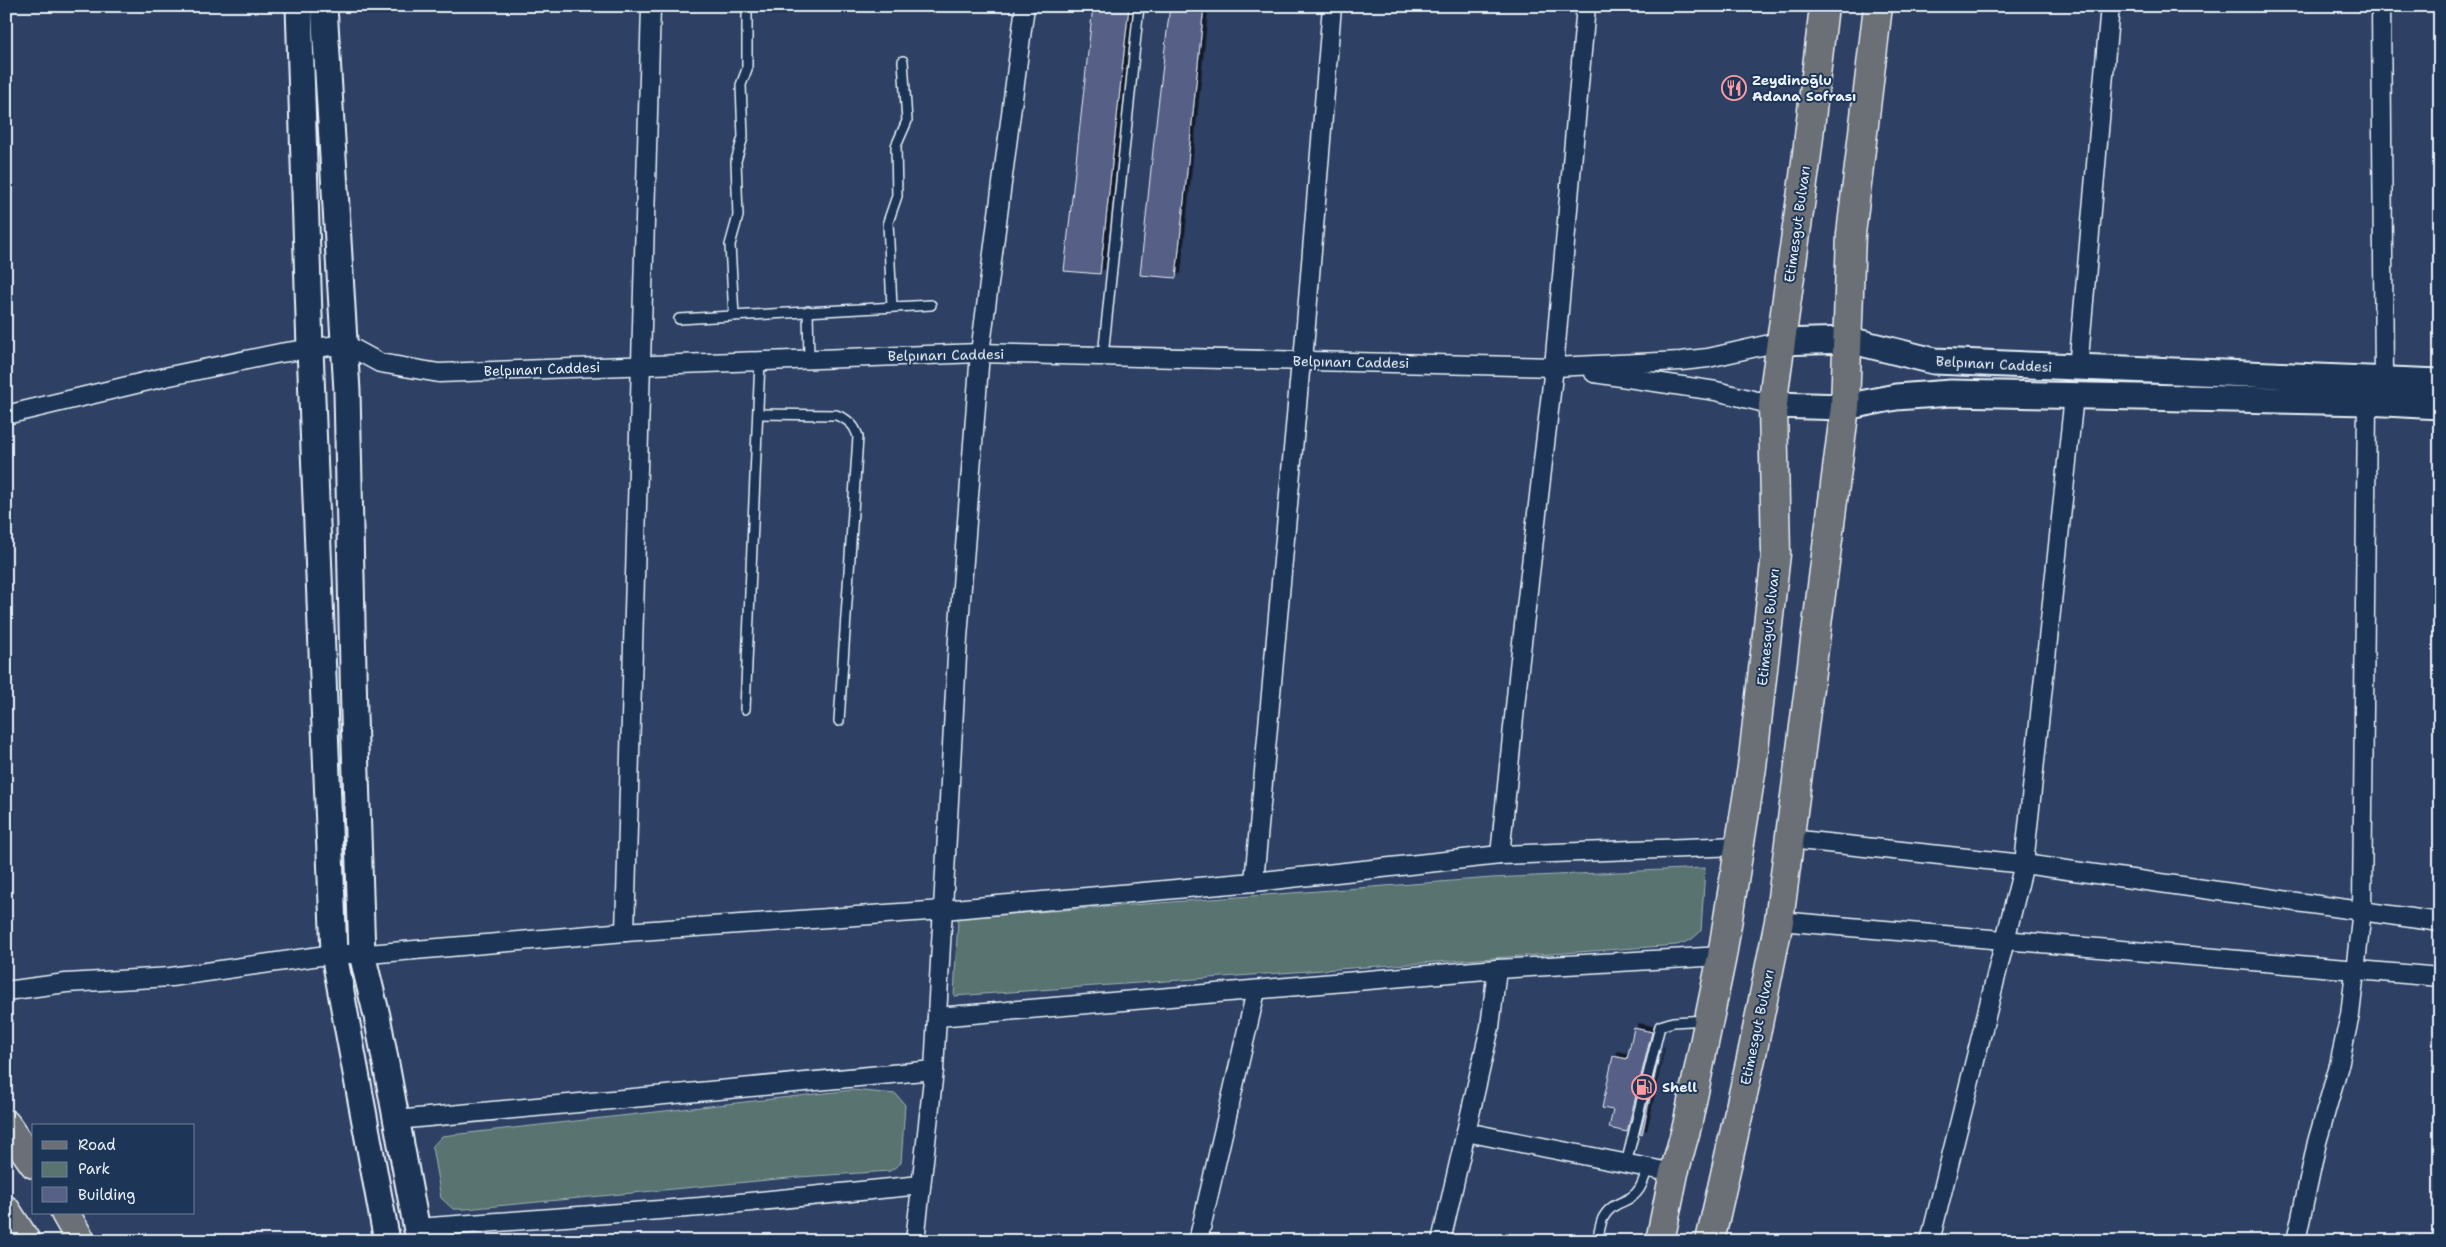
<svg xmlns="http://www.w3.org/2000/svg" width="2446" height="1247" font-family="'Shantell Sans',sans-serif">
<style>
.green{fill:#587370;stroke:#a0b2b4}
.building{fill:#576187;stroke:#e8f1f8;filter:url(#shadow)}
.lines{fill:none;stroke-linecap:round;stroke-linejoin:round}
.lane-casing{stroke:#e8f1f8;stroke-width:12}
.street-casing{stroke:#e8f1f8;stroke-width:21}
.secondary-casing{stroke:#e8f1f8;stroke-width:29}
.primary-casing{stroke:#e8f1f8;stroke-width:31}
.lane{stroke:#1d3557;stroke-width:9}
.street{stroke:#1d3557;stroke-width:18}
.secondary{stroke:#1d3557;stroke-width:25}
.primary{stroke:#6b6f75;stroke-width:28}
.labels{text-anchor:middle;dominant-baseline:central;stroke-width:4;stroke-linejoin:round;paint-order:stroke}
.poi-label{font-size:14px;font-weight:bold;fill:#e8f1f8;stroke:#1d3557;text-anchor:start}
.street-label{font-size:14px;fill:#e8f1f8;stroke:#1d3557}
</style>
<defs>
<filter id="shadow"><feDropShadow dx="4.5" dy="-4.5" stdDeviation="0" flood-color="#0009"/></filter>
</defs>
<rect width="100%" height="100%" fill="#2e4165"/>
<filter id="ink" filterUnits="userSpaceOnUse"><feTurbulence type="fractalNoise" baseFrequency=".02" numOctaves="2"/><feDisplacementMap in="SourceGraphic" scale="10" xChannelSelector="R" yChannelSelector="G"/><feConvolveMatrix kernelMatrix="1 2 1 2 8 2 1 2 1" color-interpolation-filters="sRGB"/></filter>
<g filter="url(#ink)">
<g class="green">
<path d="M 1705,868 L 1701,931 L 1691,940 L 1677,945 L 954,996 L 958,918 L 1492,878 Z"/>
<path d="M 852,1090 L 896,1094 L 905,1105 L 901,1163 L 890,1171 L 799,1177 L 465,1209 L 453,1209 L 441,1198 L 432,1147 L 442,1136 Z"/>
</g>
<g class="building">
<path d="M 1093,6 L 1129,6 L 1100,274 L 1064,271 Z"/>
<path d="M 1170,6 L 1204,6 L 1176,278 L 1140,275 L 1154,140 Z"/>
<path d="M 1634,1028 L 1652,1032 L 1627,1132 L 1609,1128 L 1613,1110 L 1602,1108 L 1613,1056 L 1627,1059 Z"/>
<path d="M 1660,1051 L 1642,1135 L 1640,1134 Z"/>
</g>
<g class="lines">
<defs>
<g id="lane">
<path d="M 892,307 L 888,222 L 897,196 L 896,146 L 907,121 L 903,61"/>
<path d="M 808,311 L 809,359"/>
<path d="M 734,316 L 730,245 L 738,216 L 736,161 L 743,137 L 741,85 L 747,69 L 747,6"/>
<path d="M 679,319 L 931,305"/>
<path d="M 1103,356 L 1139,6"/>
<path d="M 758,414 L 836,415 C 848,419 855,425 858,437 L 839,721"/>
<path d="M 745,709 L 760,361"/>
<path d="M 1626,1164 L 1660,1026 L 1673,1022 L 1706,1020"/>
<path d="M 1597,1241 C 1599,1234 1600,1225 1603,1218 C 1617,1193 1638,1211 1647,1168"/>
</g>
<g id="street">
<path d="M 2381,6 L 2384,380"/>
<path d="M 2078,369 L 2110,6"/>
<path d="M 1594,373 L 1716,391 L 1773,405"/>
<path d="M 6,415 L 165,377 L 280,353 L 345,344 L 380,363 L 439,373 L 980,353 L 1554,367 L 1681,361 L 1708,358 L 1779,342"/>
<path d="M 1790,839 L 2024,864 L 2440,922"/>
<path d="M 1500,855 L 1519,668 L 1554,367 L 1586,6"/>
<path d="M 1254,882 L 1300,372 L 1303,361 L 1332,6"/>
<path d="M 1779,921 L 2440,977"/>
<path d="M 625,932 L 651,6"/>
<path d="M 6,991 L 66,983 L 171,977 L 334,954 L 368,954 L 625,932 L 943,910 L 1254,882 L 1500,855 L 1739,846"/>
<path d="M 937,1017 L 1497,969 L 1722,956"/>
<path d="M 396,1120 L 934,1070 L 958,638 L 980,353 L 1025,6"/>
<path d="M 1466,1132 L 1674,1173"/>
<path d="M 417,1228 L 700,1207 L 921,1185"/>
<path d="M 915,1241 L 934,1070"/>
<path d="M 1198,1241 L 1256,991"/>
<path d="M 1441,1241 L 1490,1027 L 1497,969"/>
<path d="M 1930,1241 L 2024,864 L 2074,396"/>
<path d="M 2296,1241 L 2317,1142 L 2339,1065 L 2350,1015 L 2362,910 L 2367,402"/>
</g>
<g id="secondary">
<path d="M 299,6 L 310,348 L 334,954 L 387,1241"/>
<path d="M 324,6 L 347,391 L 354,715 L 362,954 L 377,1016 L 419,1241"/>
<path d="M 1779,342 L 1849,340 L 1934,361 L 2440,382"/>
<path d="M 1773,405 L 1845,407 L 1896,397 L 1951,393 L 2367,402 L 2440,406"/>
</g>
<g id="primary">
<path d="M 6,1124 L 34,1164"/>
<path d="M 6,1210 L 26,1241"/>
<path d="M 65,1213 L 81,1241"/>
<path d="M 1660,1241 L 1674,1173 L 1687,1126 L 1722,956 L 1752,767 L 1776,554 L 1773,405 L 1775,384 L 1806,162 L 1824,6"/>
<path d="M 1710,1241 L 1752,1054 L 1779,921 L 1845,407 L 1851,234 L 1878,6"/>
</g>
</defs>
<use href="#lane" class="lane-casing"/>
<use href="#street" class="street-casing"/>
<use href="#secondary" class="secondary-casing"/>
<use href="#primary" class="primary-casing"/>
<use href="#lane" class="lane"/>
<use href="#street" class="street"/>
<use href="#secondary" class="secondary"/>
<use href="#primary" class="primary"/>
</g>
</g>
<defs>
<symbol id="restaurant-ring" viewBox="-11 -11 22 22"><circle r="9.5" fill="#1d3557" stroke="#ff9aa2" stroke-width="1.5"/><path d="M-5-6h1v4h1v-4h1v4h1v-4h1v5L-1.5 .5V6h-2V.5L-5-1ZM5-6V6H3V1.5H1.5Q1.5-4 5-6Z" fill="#ff9aa2"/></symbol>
<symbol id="fuel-ring" viewBox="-11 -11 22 22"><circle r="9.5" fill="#1d3557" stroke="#ff9aa2" stroke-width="1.5"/><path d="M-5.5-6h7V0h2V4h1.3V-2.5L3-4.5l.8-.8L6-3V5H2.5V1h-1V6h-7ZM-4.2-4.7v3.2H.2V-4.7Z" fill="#ff9aa2"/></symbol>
</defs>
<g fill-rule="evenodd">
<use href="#restaurant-ring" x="1720" y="74" width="28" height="28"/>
<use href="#fuel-ring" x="1630" y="1073" width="28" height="28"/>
</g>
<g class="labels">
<g class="poi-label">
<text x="1752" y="80">Zeydinoğlu<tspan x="1752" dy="16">Adana Sofrası</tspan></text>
<text x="1662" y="1087">Shell</text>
</g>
<g class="street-label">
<text transform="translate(1797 224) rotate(-82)">Etimesgut Bulvarı</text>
<text transform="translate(946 355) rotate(-1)">Belpınarı Caddesi</text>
<text transform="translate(1351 362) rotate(1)">Belpınarı Caddesi</text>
<text transform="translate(1994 364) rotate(3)">Belpınarı Caddesi</text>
<text transform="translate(542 369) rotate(-2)">Belpınarı Caddesi</text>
<text transform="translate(1768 627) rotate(-84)">Etimesgut Bulvarı</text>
<text transform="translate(1757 1027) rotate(-78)">Etimesgut Bulvarı</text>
</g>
</g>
<rect width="2446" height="1247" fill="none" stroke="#1d3557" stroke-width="25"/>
<rect x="12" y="12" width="2421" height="1222" fill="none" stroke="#e8f1f8" stroke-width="2" filter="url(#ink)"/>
<rect x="32" y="1124" width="162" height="90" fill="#1d3557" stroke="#6e8097"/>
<rect x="42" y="1141" width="25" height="8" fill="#6b6f75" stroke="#6e8097"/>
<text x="78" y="1150" font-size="15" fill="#e8f1f8">Road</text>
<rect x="42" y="1162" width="25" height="15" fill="#587370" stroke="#6e8097"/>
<text x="78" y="1174" font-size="15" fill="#e8f1f8">Park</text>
<rect x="42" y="1187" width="25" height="15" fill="#576187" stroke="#6e8097"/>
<text x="78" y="1200" font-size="15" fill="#e8f1f8">Building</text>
</svg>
